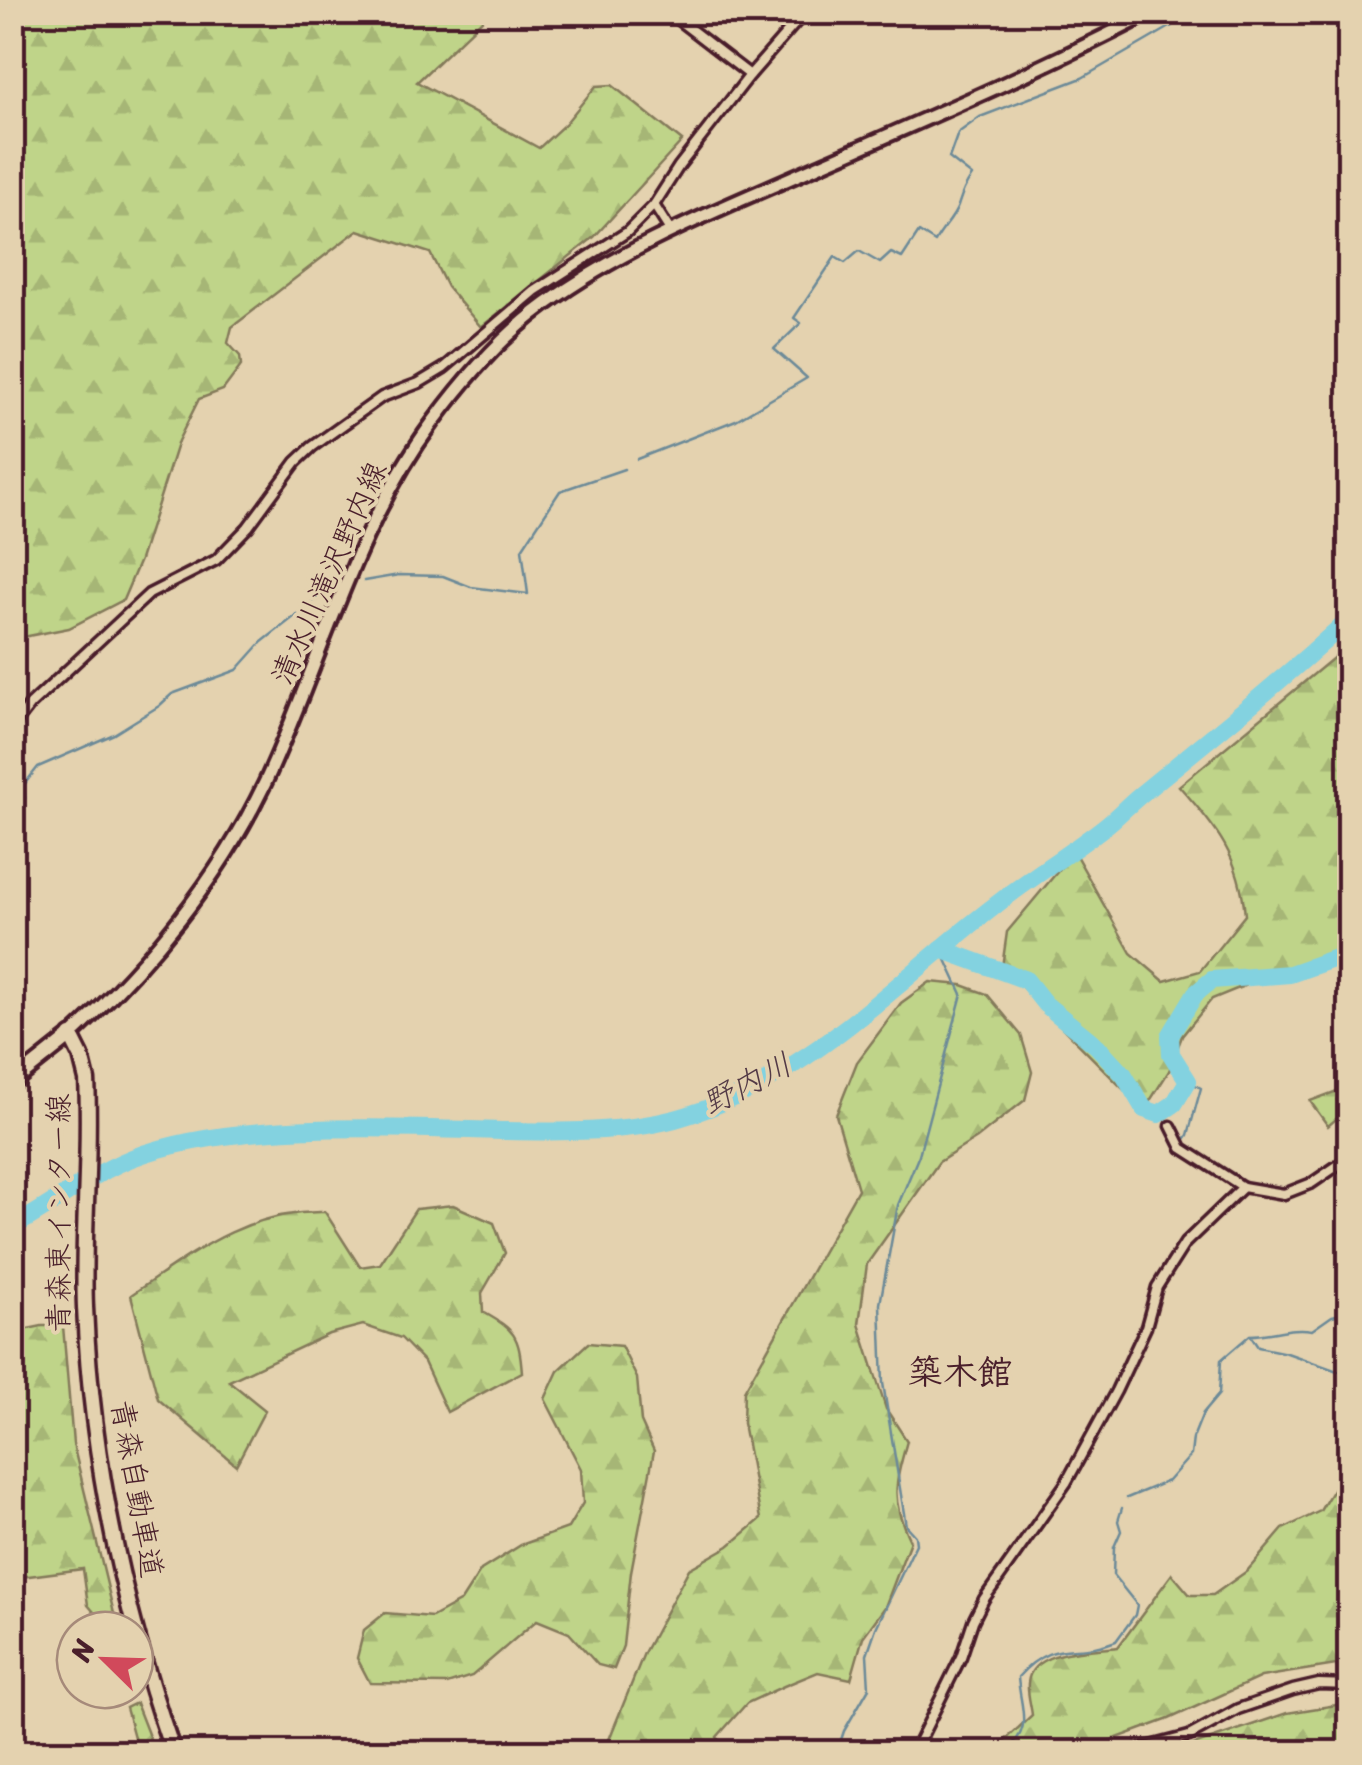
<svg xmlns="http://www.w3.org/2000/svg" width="1362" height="1765" font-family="Sriracha,'Klee One',sans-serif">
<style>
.forest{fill:url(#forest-firs);stroke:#847a5a;stroke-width:2.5}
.cemetery{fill:url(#cemetery-stones);stroke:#847a5a;stroke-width:2.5}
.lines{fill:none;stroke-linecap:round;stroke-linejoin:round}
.stream{stroke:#6c8a98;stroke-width:2.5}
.river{stroke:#83d2e0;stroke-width:18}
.minor-casing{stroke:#4a1f2b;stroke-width:15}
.secondary-casing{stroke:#4a1f2b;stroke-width:19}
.primary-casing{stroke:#4a1f2b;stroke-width:20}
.motorway-casing{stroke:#4a1f2b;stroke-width:21}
.minor{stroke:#e4d2af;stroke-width:8}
.secondary{stroke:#e4d2af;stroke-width:11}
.primary{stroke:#e4d2af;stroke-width:12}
.motorway{stroke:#e4d2af;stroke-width:14}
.labels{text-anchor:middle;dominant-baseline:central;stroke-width:8;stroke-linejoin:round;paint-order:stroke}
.street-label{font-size:30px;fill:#4a1f2b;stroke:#e4d2af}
.water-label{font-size:32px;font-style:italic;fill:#533a46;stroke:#e4d2af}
.quarter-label{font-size:35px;font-weight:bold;fill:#4a1f2b;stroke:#e4d2af}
</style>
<defs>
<pattern id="forest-firs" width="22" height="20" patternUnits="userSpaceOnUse" patternTransform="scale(2.5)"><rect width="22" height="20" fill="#bfd489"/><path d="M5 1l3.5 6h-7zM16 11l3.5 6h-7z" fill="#a6b676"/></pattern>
<pattern id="cemetery-stones" width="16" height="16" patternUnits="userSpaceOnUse" patternTransform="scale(2.5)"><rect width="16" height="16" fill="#bfd489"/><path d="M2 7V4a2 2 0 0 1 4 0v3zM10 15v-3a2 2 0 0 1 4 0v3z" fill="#a6b676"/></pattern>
</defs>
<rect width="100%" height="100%" fill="#e4d2af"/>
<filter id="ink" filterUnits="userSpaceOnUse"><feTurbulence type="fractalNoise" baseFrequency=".01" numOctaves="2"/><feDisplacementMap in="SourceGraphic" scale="20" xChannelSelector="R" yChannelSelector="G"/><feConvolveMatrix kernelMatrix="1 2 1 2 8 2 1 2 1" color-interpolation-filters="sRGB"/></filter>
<g filter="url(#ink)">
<g class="forest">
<path d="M 13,12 L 484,13 L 483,19 L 417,82 L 539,148 L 565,124 L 596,86 L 612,85 L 682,141 L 594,237 L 481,327 L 447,287 L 430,253 L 358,230 L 232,327 L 228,343 L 240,356 L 241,366 L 223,390 L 199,399 L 178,441 L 140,560 L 123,600 L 69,628 L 13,639 Z"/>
<path d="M 1349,645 L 1349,952 L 1266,977 L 1212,999 L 1182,1036 L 1169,1071 L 1148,1104 L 1130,1096 L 1002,967 L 1007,932 L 1074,852 L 1131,953 L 1164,981 L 1200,971 L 1245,915 C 1240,857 1217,828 1179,786 Z"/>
<path d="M 930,982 L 962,985 L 987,994 L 1021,1035 L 1032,1072 L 1025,1100 L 977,1138 L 939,1162 L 867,1264 L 859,1324 L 886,1409 L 907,1441 C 895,1484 890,1499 910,1541 L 885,1607 L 863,1637 L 851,1679 L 818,1672 L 784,1686 L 747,1703 L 717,1737 L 722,1747 L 713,1752 L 604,1752 L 644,1653 L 689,1569 L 729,1546 L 761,1519 L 743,1423 L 744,1391 L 858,1189 L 836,1115 L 857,1062 L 901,1003 Z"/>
<path d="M 453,1205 L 494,1223 L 505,1253 L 482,1293 L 483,1312 C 515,1330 519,1335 522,1372 L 447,1412 L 424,1362 L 401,1338 L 363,1325 L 329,1334 L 229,1381 L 265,1410 L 236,1465 L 158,1399 L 131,1295 C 193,1253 246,1210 325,1212 L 360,1267 L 380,1264 L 416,1209 Z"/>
<path d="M 42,1326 L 63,1326 L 73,1444 L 118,1630 L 103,1630 L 100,1619 L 88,1605 L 83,1569 L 13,1578 L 13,1332 Z"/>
<path d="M 588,1343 L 621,1346 L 637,1378 L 641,1422 L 654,1451 L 631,1572 L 623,1646 L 614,1669 L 598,1665 L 569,1633 L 537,1620 L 472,1676 L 447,1684 L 370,1683 L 357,1658 L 364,1630 L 385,1613 L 432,1617 L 461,1601 L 481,1570 L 521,1545 L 568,1528 L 583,1503 L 581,1469 L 545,1399 L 558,1371 Z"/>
<path d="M 1349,1463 L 1349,1663 L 1261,1677 L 1169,1719 L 1079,1752 L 986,1752 L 998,1747 L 1032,1715 C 1031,1706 1027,1693 1028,1683 C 1031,1648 1092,1651 1118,1647 L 1172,1574 L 1190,1595 L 1213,1595 L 1247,1571 L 1283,1529 L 1320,1511 Z"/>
<path d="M 136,1703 L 155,1752 L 138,1752 L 126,1708 Z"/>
<path d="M 1349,1703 L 1349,1752 L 1173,1752 L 1287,1713 Z"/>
</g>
<path class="cemetery" d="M 1337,1091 L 1341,1096 L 1337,1100 L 1343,1107 L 1348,1103 L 1349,1108 L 1328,1126 L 1310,1101 Z"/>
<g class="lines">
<g class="stream">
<path d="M 637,459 L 736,420 L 807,378 L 774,349 L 801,323 L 794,318 L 835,257 L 845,263 L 859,251 L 880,263 L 891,253 L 902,258 L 919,232 L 935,242 C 941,230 954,218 958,206 C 962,194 964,187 972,176 L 949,158 L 958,133 L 980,117 L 1082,78 L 1196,12"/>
<path d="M 364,581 L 399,575 L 443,576 L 471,587 L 528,594 L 522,549 L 560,491 L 624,469"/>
<path d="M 12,822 L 25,798 L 23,786 L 38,767 L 114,734 L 159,706 L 172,694 L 237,670 L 262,642 L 322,595 L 331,592"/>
<path d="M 1183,1142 L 1188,1135 L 1201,1088 L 1188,1081"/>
<path d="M 1250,1335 L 1258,1347 L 1287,1353 L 1343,1373 L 1348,1388 L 1345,1402 L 1350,1409"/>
<path d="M 1127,1498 L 1168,1481 L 1191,1455 L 1193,1438 L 1203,1413 L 1219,1394 L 1221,1360 L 1250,1335 C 1272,1335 1290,1326 1312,1330 L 1332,1316 L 1350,1312"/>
<path d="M 837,1752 L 844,1731 L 869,1688 L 867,1654 L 876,1628 L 916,1544 L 915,1536 L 906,1526 L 883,1383 L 880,1304 L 898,1205 L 919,1155 L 962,994 L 941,949"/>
<path d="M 976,1752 L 981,1752"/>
<path d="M 1004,1752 C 1035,1729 1020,1710 1018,1677 C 1055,1636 1073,1658 1116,1641 L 1135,1615 L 1137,1605 L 1113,1575 L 1114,1547 L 1121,1531 L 1118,1521 L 1122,1508"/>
</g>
<g class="river">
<path d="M 941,949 L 1026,980 L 1045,1004 L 1097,1046 L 1124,1075 L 1144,1109 L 1159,1114 L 1174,1104 L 1188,1081 L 1171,1054 L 1170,1036 L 1195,994 L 1212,980 L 1290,974 L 1350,953"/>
<path d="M 12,1227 C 53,1205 89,1175 132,1158 C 233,1119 398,1128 506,1131 C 561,1132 621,1133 675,1119 C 801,1085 892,985 992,908 C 1028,879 1068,855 1104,827 C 1116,818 1127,806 1139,796 C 1210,738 1282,681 1350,618"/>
</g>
<defs>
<g id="minor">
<path d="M 668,12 L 750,75"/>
<path d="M 654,205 L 671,232"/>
<path d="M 12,728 L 30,705 L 149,594 L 216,560 L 248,527 L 296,462 L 312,447 L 382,397 L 419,383 L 444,368 L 535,291 L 627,232 L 654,205 L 679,166 L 750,75 L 805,12"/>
<path d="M 12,1060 L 29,1069"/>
<path d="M 1171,1126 L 1182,1148 L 1243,1187"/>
<path d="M 914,1752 L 961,1657 L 973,1621 L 984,1599 L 1066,1483 L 1116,1391 L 1146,1327 L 1157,1287 L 1185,1243 L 1243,1187 L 1284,1194 L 1312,1183 L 1350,1157"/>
<path d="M 1128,1752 L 1189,1736 L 1238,1709 L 1293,1690 L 1319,1684 L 1350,1685"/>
</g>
<path id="secondary" d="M 71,1036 C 150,962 218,881 265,783 C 321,663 353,530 433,422 C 464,380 503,335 546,304 C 628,244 726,207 818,166 C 930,117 1043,69 1152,12"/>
<path id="primary" d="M 12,1083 L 71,1036"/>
<path id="motorway" d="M 71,1036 L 81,1056 L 87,1080 C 91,1155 82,1232 85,1307 C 91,1458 124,1611 173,1752"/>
</defs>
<use href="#minor" class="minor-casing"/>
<use href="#secondary" class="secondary-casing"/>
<use href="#primary" class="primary-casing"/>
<use href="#motorway" class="motorway-casing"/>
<use href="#minor" class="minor"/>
<use href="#secondary" class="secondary"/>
<use href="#primary" class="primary"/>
<use href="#motorway" class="motorway"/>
</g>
</g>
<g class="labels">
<g class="street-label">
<text transform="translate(329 573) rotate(-66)">清水川滝沢野内線</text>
<text transform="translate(59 1213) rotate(-90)">青森東インター線</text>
<text transform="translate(137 1489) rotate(80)">青森自動車道</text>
</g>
<g class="water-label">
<text transform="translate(747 1084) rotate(-27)">野内川</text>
</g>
<g class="quarter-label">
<text x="960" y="1372">築木館</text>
</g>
</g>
<rect width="1362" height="1765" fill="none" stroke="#e4d2af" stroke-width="50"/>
<rect x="25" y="25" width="1312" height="1715" fill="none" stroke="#4a1f2b" stroke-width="4" filter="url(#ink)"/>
<g transform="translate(105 1660) rotate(293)"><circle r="48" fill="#e4d2af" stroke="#a68a7a" stroke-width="2.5"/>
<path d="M0-8L18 38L0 25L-18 38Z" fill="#d1495b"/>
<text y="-15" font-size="28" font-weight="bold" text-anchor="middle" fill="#4a1f2b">N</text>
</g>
</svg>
